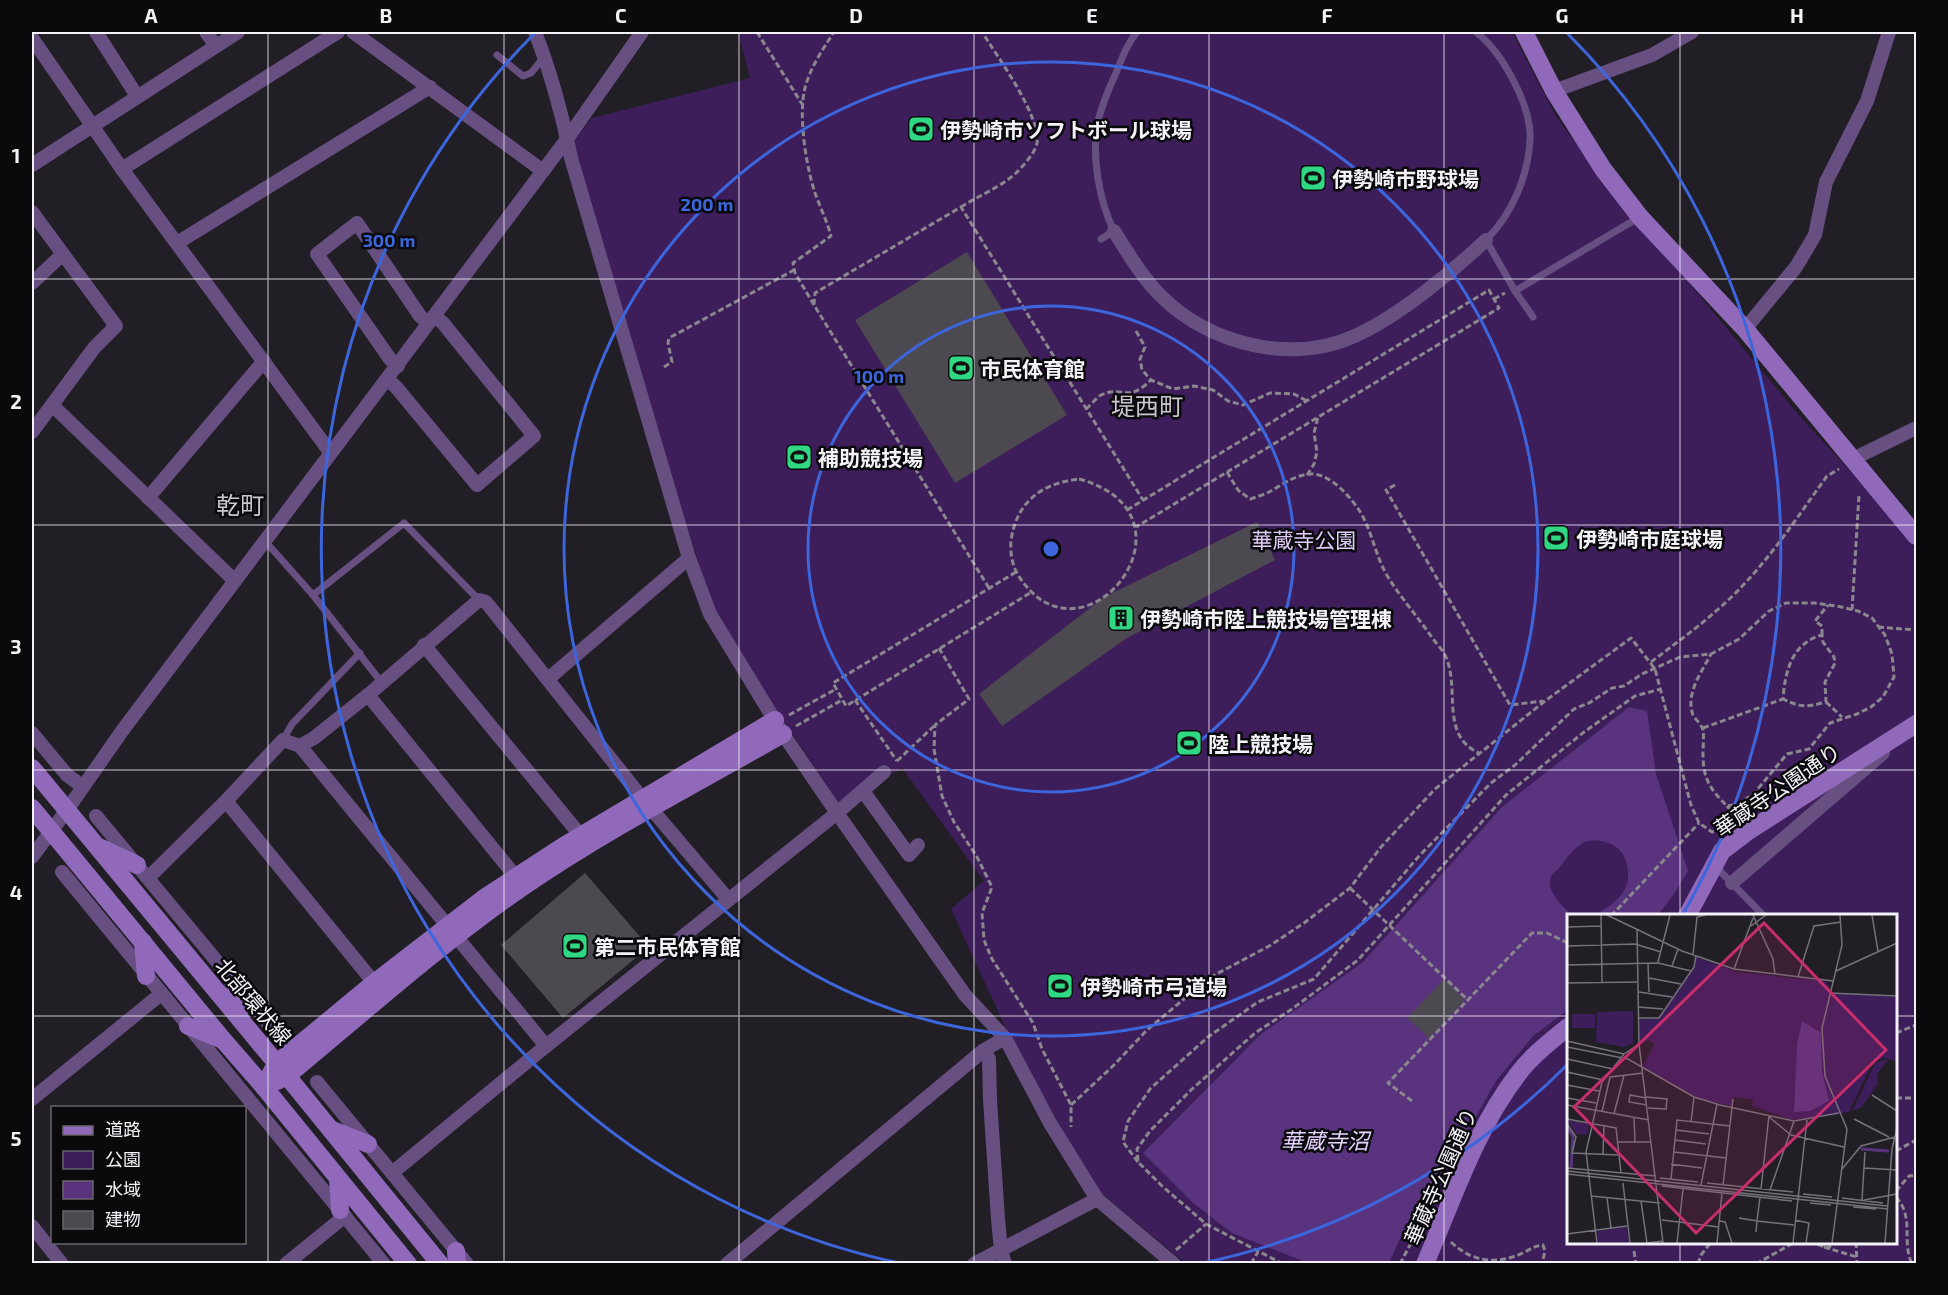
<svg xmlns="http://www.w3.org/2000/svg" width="1948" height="1295" font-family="'Exo 2','Noto Sans JP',sans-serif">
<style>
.green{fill:#3d1d5a;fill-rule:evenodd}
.water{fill:#59337e}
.building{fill:#4c4951}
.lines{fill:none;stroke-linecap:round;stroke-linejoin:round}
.path{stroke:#8a878e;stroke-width:3;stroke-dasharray:6 3;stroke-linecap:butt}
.lane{stroke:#674f82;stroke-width:7}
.street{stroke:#674f82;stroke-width:14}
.secondary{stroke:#9069ba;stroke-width:18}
.grid{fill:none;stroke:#f4f1f7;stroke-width:1.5;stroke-opacity:0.55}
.ring{fill:none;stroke:#3d66dd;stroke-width:3}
.labels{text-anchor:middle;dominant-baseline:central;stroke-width:5;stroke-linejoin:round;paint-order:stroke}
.poi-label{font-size:21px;font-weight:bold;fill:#f4f1f7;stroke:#0a090c;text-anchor:start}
.park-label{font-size:21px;fill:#dfccf8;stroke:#0a090c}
.street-label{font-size:21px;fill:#f4f1f7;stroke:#0a090c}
.water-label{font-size:22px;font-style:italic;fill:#e6d3ff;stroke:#0a090c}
.quarter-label{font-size:24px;fill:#cac6d0;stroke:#0a090c}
.inset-river{fill:none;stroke:#59337e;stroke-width:3}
.inset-road{fill:none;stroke:#75727a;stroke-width:1.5}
.view{fill:#c72e6b;fill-opacity:0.15;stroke:#c72e6b;stroke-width:3}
.inset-edge{fill:none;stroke:#f4f1f7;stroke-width:3}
.centre{fill:#3d66dd;stroke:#0a090c;stroke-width:3}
.ring-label{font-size:18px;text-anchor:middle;font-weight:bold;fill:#3d66dd;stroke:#0a090c;stroke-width:5;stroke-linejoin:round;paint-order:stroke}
.neatline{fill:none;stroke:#f4f1f7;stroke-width:2}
.grid-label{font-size:20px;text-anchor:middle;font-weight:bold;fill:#f4f1f7}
</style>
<rect width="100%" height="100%" fill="#211e26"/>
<path class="green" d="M 738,32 L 1512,32 L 1557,118 L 1610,188 L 1799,415 L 1860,482 L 1916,549 L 1916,1263 L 1185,1263 L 1094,1187 L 1008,1033 L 951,909 L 984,881 L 902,768 L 840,805 L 773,705 L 711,602 L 648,404 L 571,145 L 592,118 L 750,78 ZM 1568,916 L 1896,916 L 1896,1242 L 1568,1242 Z"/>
<path class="water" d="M 1629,707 L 1647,711 L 1656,774 L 1688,871 L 1672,897 L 1657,916 L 1594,915 C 1609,909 1630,892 1628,875 C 1628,868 1627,860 1622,853 C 1614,842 1593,836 1581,844 C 1572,850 1566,859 1559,868 C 1555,872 1549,876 1550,883 C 1550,895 1564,908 1573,915 L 1568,916 L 1568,1010 L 1533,1036 L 1496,1081 L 1418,1220 L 1403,1232 L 1389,1263 L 1308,1263 L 1232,1233 L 1192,1202 L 1143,1153 L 1260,1035 L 1363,962 L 1502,807 Z"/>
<g class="building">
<path d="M 967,252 L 1067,415 L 955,483 L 855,320 Z"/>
<path d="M 1257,522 L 1275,560 L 1127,638 L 1002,726 L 979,694 L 1104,597 Z"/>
<path d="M 585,873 L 649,947 L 563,1018 L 501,945 Z"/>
<path d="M 1444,979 L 1465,1000 L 1429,1038 L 1407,1018 Z"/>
</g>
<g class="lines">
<g class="path">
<path d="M 757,32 L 802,104"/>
<path d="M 961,207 C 978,196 1001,187 1016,173 C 1024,165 1035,153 1037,143 C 1041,116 997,56 982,32"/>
<path d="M 1494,299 L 1505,293"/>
<path d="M 814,305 L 795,273 L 793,263 L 831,236 C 827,221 820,207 815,193 C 806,166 798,115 805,88 C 810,68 823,49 834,32"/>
<path d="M 1136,331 L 1145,347 L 1140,359 L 1142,370 L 1151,380 L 1173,389 L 1194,386 L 1213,390 L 1228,401 L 1243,405 L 1270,393 L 1294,394 L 1307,401"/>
<path d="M 664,367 L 672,362 L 668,343 L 669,338 L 794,270"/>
<path d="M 1086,409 C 1091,405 1096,398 1101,395 C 1124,385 1126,404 1151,380"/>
<path d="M 1227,472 L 1238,490 L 1250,499 C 1257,497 1265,494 1271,491 C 1286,482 1304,469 1322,476 C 1337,482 1350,497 1359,510 C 1372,530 1375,556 1388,577 C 1401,598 1417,616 1431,636 C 1435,642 1441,648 1445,655 C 1461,688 1439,735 1479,753"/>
<path d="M 1307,475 L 1314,464 L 1317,452 L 1314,433 L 1318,417"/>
<path d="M 1079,479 C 1210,515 1083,678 1018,575 C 1012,565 1010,552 1011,541 C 1016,502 1042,483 1079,479 Z"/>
<path d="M 1395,485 L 1386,490 L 1510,705 L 1543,701"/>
<path d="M 1127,510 L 1489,290 L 1499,308 L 1136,527"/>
<path d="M 1016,572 L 833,683 L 846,706 L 1030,593"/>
<path d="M 989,588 L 814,305 L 815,293 L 961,207 L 1143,500"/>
<path d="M 1852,610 L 1859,495"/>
<path d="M 1878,627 L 1916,630"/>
<path d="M 1822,635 L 1822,626 L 1815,621 L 1828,605"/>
<path d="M 939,648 L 969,699 L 935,725 L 934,749 L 942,796 L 954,822 L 977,857 L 992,887 L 982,913 L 984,940 L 992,959 L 1033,1023 L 1042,1049 L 1071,1105 L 1071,1127"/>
<path d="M 1651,662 C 1684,637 1718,613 1746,582 C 1776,550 1801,512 1827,476 L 1839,469"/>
<path d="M 855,700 L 897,761"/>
<path d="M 1826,702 L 1842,717"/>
<path d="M 789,715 L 836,689"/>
<path d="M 796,726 L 842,700"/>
<path d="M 1703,728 L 1783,699 C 1785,671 1792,643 1822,635 L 1823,642 L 1834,657 L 1835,663 L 1825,682 L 1826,702 C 1807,707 1801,708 1783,699"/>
<path d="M 897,761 L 934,726"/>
<path d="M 1727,806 L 1738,818"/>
<path d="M 1350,888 L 1469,1001"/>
<path d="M 1611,916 L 1699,823"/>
<path d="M 1896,1033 L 1916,1025"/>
<path d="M 1896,1098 L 1916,1098"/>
<path d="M 1412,1101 L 1388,1083 L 1532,933 L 1547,933 L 1568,943"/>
<path d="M 1071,1105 L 1113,1066 L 1147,1030 L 1209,978 L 1271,945 L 1304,923 L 1350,888 L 1381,847 L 1435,789 L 1545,701 L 1631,638 L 1655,669 L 1691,805 L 1699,823 L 1712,832 L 1720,830"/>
<path d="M 1896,1151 L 1916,1140"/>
<path d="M 1138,1162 L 1123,1142 L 1128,1121 L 1150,1089 L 1208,1037 L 1258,1002 L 1314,979 L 1419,856 L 1491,783 L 1515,765 L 1574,709 L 1589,703 L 1612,688 L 1624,686 L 1642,674 L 1680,657 L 1711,654 L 1739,639 L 1769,611 L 1786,603 L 1814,603 L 1837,606 L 1858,611 L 1872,618 L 1885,635 L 1892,654 L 1894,677 L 1883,697 L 1871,707 L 1857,714 L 1830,723 L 1809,749 L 1787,754 L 1756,791 L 1740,804 L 1727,806 C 1710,789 1703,779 1703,754 C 1703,746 1704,737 1703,730 C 1702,725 1696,720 1693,715 C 1685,693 1702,672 1711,654"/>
<path d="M 1896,1191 L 1909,1176 L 1916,1175"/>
<path d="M 1896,1197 C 1915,1218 1901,1240 1912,1264"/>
<path d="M 1451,1242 C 1473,1263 1498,1265 1525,1252 C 1532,1248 1535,1246 1543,1245 L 1545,1251 L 1542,1264"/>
<path d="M 1809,1242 L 1829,1248 L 1832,1242"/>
<path d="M 1856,1242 L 1857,1264"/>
<path d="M 1824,1247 L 1857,1257"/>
<path d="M 1176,1250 L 1206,1224"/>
<path d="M 1634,1251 L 1636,1264"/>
<path d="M 1254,1264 L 1253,1260 L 1258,1252"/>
<path d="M 1283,1264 L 1206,1224 L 1162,1186 L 1138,1162 L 1137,1149 L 1150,1131 L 1191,1090 L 1255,1033 L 1292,1009 L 1358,960 L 1506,795 L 1584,732 L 1635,696 L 1661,689"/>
<path d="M 1400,1264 L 1411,1243 L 1417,1238"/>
<path d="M 1698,1264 L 1701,1255 L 1711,1242"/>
<path d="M 1756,1264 L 1795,1242"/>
</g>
<g class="lane">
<path d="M 1476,32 C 1502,52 1532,106 1530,140 C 1528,177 1512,214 1486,240 L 1515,291 L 1533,317"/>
<path d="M 497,55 L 523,76 L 531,73 L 544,57"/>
<path d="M 1101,239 L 1114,231 C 1099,201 1091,154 1098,121 C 1102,105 1109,88 1116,73 C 1122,58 1127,44 1137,32"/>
<path d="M 1515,291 L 1638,218"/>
<path d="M 265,541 L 313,595 L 382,683"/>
<path d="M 313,595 L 404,523 L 479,600"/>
<path d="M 283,740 L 292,724 L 360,653"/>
<path d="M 1716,867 L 1764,916"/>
</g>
<g class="street">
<path d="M 96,32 L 137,96"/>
<path d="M 206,32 L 216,46"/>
<path d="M 353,32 L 543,171"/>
<path d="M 535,32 C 551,73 562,114 571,158 L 689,558 L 710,614 L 783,734 L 837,813 L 965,995 L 1005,1038 L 1050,1123 L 1097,1199 L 1174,1264"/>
<path d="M 32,38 L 122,169 L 330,452"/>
<path d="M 1554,91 L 1652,55 L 1692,32"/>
<path d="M 32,165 L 238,32"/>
<path d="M 122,169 L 338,32"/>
<path d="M 32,212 L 116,326 L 94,348 L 32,432"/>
<path d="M 1114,231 C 1128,253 1143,279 1162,297 C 1211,345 1293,365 1357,335 C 1400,315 1452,272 1486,240"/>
<path d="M 177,243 L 430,87"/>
<path d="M 32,283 L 63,254"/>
<path d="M 1745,329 L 1796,267 L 1815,235 L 1826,182 L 1867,101 L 1889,32"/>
<path d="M 398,366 L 390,359 L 317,254 L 357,223 L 420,316 L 428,323"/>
<path d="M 388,380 L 396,387 L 477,485 L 534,436 L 443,323 L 434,316"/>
<path d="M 52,405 L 235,581"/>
<path d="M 1853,459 L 1916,428"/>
<path d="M 148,498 L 264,361"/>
<path d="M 424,645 L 581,836"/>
<path d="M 548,679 L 689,558"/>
<path d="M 368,695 L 516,877"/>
<path d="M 32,733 L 67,775 L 82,786"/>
<path d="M 300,746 L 314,738 L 368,695 L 479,600 L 486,602 L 642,798 L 728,899"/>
<path d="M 863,791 L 909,855 L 918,845"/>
<path d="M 226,801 L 380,990"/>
<path d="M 96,816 L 274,1030"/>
<path d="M 32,857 L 67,810 L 122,731 L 567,139 L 642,32"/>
<path d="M 62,872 L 384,1264"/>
<path d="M 148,878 L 226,801 L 283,740 L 300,746 L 546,1046"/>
<path d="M 1732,883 L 1883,753"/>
<path d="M 984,1050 L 989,1059 L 990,1100 L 998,1219 L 1001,1250 L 1005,1264"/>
<path d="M 317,1082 L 467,1264"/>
<path d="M 32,1099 L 161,994"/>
<path d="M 392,1173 L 546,1046 L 837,813 L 884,772"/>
<path d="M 32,1226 L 62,1264"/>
<path d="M 286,1264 L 345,1216"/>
<path d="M 727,1264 L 984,1050 L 1005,1038"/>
<path d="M 974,1264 L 1097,1199"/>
</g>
<g class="secondary">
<path d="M 1524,32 L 1554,91 L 1603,169 L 1640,217 L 1745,329 L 1916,536"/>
<path d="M 32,768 L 287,1076 L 440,1264"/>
<path d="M 32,808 L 224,1041 L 264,1087 L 408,1264"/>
<path d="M 101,848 L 137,865"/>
<path d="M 1687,916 L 1722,851 L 1747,832 L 1916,724"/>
<path d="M 143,942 L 146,976"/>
<path d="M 233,980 L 239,1016"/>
<path d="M 188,1026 L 223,1040"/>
<path d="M 277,1081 L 287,1076 C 364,1012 439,945 521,888 C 604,831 695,784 783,734"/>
<path d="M 264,1087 L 276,1064 L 374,983 L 484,898 L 562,847 L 775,720"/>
<path d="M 330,1129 L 368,1144"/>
<path d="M 338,1179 L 340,1210"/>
<path d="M 456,1251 L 457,1264"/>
<path d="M 1425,1264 C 1453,1199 1475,1130 1518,1074 C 1531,1056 1551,1041 1568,1027"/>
</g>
</g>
<path class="grid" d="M 268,32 L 268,1264M 504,32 L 504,1264M 739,32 L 739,1264M 974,32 L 974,1264M 1209,32 L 1209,1264M 1444,32 L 1444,1264M 1680,32 L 1680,916M 32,279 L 1916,279M 32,525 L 1916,525M 32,770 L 1916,770M 32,1016 L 1568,1016M 1896,1016 L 1916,1016M 1680,1242 L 1680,1264"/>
<g class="ring">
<circle cx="1051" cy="549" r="243"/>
<circle cx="1051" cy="549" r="487"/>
<path d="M1567 1065A730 730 0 0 1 1203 1263M899 1263A730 730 0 0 1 535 33M1567 33A730 730 0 0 1 1683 914"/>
</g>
<defs>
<symbol id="stadium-square" viewBox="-11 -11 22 22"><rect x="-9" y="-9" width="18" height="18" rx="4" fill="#30d883" stroke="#0a090c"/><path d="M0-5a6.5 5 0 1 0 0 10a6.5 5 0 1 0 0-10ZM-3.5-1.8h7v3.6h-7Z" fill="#111"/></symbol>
<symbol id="building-square" viewBox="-11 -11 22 22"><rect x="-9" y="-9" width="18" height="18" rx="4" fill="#30d883" stroke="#0a090c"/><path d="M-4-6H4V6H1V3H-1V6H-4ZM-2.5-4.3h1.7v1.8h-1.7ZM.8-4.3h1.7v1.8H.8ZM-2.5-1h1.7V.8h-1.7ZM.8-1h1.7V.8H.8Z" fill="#111"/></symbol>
</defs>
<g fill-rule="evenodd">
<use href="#stadium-square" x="906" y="114" width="30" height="30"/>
<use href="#stadium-square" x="1298" y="163" width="30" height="30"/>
<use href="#stadium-square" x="946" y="353" width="30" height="30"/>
<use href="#stadium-square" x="784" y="442" width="30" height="30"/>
<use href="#stadium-square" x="1541" y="523" width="30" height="30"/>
<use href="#building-square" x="1106" y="603" width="30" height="30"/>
<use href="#stadium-square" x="1174" y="728" width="30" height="30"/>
<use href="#stadium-square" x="560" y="931" width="30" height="30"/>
<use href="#stadium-square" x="1045" y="971" width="30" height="30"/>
</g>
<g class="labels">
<g class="poi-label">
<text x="940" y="129">伊勢崎市ソフトボール球場</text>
<text x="1332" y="178">伊勢崎市野球場</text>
<text x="980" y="368">市民体育館</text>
<text x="818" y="457">補助競技場</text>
<text x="1576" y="538">伊勢崎市庭球場</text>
<text x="1140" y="618">伊勢崎市陸上競技場管理棟</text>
<text x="1208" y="743">陸上競技場</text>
<text x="594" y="946">第二市民体育館</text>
<text x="1080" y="986">伊勢崎市弓道場</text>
</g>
<g class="park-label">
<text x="1304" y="539">華蔵寺公園</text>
</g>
<g class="street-label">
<text transform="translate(1777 789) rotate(-34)">華蔵寺公園通り</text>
<text transform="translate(254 1001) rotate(50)">北部環状線</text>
<text transform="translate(1440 1176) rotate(-66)">華蔵寺公園通り</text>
</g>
<g class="water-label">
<text x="1325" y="1140">華蔵寺沼</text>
</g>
<g class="quarter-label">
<text x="1147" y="405">堤西町</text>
<text x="240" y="504">乾町</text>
</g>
</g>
<g transform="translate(1567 914)">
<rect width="330" height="330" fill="#211e26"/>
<path d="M 129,43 L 170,58 L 258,67 L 263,73 L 262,79 L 330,83 L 330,148 L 317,144 L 306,148 L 282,198 L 226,206 L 185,192 L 186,186 L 167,183 L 165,192 L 133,185 L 76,153 L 87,130 L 81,126 L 73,130 L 73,106 L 92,104 L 129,50 ZM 66,97 L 66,129 L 57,133 L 29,128 L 30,98 ZM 5,100 L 28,100 L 28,114 L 5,114 ZM 317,146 L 321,146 L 310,160 L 311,170 L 295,193 L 285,197 L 308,149 ZM 0,206 L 22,210 L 20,221 L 9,220 ZM 59,313 L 62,329 L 31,329 L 31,317 Z" fill="#3d1d5a"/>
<path d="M 235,107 L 254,119 L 255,158 L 262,187 L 243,197 L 227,198 L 230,130 Z" fill="#59337e"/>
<path class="inset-river" d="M 0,213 L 6,222 L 4,254M 294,235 L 322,237"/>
<path class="inset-road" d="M 34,1 L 35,69M 40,1 L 115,37 L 167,55 L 266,67M 186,1 L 206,45 L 208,61M 305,1 L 311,37M 184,12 L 199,1M 0,13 L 34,12M 70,15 L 72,130 L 96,329M 0,32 L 68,30 L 94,38M 126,41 L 130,3 L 138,1M 91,48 L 103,1M 81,49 L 82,78M 0,51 L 91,49 L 124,57M 105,52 L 111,35M 167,55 L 186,4M 269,57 L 330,29M 231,63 L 247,12 L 274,8M 82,64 L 114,70M 0,69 L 70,68M 72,78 L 105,83M 263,79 L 330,82M 71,93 L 96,95M 72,104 L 92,104 L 127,53 L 129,42M 0,127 L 57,140M 0,133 L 61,145 L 127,183 L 153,191 L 227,207 L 272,199M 0,145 L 46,155M 0,158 L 36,166M 0,171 L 32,177M 305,181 L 330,197M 79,183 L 100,185 L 99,195 L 81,194M 0,184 L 29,189M 79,184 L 63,181 L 62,188 L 80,191M 0,191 L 82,206M 35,198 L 43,163 L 76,159M 47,200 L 57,161M 67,203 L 68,228M 202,203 L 224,221 L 277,233M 0,205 L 49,214 L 54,259M 287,205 L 322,223M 124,208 L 127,183M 0,210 L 9,223 L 5,239 L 51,241M 109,216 L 142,220M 108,226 L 139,230M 50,228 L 84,228M 107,238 L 159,244M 36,240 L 37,212M 104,250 L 135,254M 0,254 L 89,262M 297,254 L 330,256M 275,255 L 294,232 L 328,223M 0,257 L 320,292M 0,260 L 321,295M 93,264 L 131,268M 104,265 L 110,206 L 163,212M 56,269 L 63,329M 140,269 L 226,278M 134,271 L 150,190M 156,271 L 166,185M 95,272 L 225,287M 194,275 L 202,201M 203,276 L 227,207M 236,280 L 265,283M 24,282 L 93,289M 193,283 L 190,307 L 227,311M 40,284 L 44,314M 275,284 L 316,289M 295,286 L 298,238M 297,286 L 330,280M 74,287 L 80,329 L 96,327M 243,289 L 264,291M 286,293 L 309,295M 172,304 L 190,307 L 189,318M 95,306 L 152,313M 228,306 L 242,309 L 239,329M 153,307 L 158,308 L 165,329M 0,320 L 60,312M 30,329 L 19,238 L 35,168 L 57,140 L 72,130M 110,329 L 116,275M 150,329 L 155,279M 226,329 L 240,206M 265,329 L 280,215 L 258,162 L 255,114 L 275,31 L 273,1M 318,329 L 325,235 L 330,214"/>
<path class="view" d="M 197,9 L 319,136 L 129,319 L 7,193 Z"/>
<rect width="330" height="330" class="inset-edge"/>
</g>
<circle cx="1051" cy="549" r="9" class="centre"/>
<g class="ring-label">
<text x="707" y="211">200 m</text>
<text x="389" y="247">300 m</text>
<text x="879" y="383">100 m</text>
</g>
<rect width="1948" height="1295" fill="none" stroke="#0a090c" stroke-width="66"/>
<rect x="51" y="1106" width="195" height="138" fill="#0a090c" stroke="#68666a" stroke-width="1.5"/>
<rect x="63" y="1126" width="30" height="9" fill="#9069ba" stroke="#68666a" stroke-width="1.5"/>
<text x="105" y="1136" font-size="18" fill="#f4f1f7">道路</text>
<rect x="63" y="1151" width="30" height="18" fill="#3d1d5a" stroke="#68666a" stroke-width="1.5"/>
<text x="105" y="1166" font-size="18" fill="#f4f1f7">公園</text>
<rect x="63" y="1181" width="30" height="18" fill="#59337e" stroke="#68666a" stroke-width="1.5"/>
<text x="105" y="1196" font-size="18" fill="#f4f1f7">水域</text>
<rect x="63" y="1211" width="30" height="18" fill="#4c4951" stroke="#68666a" stroke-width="1.5"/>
<text x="105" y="1226" font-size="18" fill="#f4f1f7">建物</text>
<rect x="33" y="33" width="1882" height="1229" class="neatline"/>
<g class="grid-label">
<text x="151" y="23">A</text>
<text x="386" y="23">B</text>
<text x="621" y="23">C</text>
<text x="856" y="23">D</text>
<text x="1092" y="23">E</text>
<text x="1327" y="23">F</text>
<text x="1562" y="23">G</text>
<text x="1797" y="23">H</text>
<text x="16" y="163">1</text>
<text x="16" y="409">2</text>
<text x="16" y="654">3</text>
<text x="16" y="900">4</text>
<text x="16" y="1146">5</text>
</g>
</svg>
